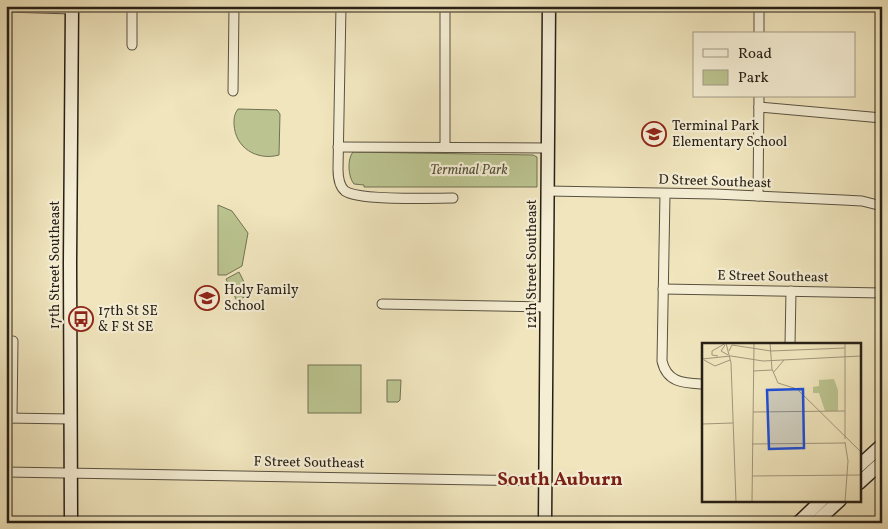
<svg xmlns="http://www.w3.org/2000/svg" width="888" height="529" font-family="Vollkorn,serif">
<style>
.green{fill:#bbc490;stroke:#717254}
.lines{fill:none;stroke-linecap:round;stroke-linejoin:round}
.street-casing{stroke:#595140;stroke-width:11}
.secondary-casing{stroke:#272017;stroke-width:15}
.street{stroke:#f5eed4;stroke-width:9}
.secondary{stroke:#f5eed4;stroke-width:12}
.labels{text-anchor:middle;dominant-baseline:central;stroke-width:4.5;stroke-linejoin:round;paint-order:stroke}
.poi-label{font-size:14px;fill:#272017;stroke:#f5eed4;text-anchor:start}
.park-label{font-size:14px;font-style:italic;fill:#53513b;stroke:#f5eed4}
.street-label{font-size:14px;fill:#272017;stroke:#f5eed4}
.district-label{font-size:19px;font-weight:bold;fill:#7a1f14;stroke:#f5eed4}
.inset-road{fill:none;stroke:#a0967b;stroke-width:1}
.view{fill:#1d4ed8;fill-opacity:0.15;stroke:#1d4ed8;stroke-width:2.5}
.inset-edge{fill:none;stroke:#272017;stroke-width:2.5}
</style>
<rect width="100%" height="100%" fill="#f0e5bd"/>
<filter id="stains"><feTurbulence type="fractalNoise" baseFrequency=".004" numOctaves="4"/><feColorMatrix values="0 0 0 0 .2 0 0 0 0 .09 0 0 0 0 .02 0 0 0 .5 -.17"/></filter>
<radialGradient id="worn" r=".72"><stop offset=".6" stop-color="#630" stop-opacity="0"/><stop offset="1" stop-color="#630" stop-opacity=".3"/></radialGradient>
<g class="green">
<path d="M 238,109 L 277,110 L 280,114 L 279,155 C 257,161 235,148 234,124 C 234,118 234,115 238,109 Z"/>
<path d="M 353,152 L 533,155 L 537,157 L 537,187 L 364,187 L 364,185 L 354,184 C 348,177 347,159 353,152 Z"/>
<path d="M 218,205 L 232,211 L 248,233 L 242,266 L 226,275 L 218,275 Z"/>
<path d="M 239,272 L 250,294 L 237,301 L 226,279 Z"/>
<rect x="308" y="365" width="53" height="48"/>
<path d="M 387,380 L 401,380 L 400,400 L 398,402 L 387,402 Z"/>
</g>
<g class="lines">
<defs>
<g id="street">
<path d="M 341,6 L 338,169 C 338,177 339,186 345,191 C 359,201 432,198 453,198"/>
<path d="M 445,6 L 445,147"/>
<path d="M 6,7 L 72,9"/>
<path d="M 759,34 L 759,6"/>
<path d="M 132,45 L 132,6"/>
<path d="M 233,91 L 234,6"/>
<path d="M 759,107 L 882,118"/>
<path d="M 338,147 L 548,148"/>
<path d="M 548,191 L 715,194 L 843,200 L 862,201 L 882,206"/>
<path d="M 665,194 L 662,361 C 667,383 684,383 703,384"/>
<path d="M 758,196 L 759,96"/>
<path d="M 663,289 L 882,293"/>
<path d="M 382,304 L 547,307"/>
<path d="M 790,344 L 791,291"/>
<path d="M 6,418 L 71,419"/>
<path d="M 12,418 L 13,341"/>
<path d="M 6,472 L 546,481"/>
</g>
<g id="secondary">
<path d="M 859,466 L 882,445"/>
<path d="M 859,483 L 882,462"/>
<path d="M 71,523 L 70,263 L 72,6"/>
<path d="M 545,523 L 549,6"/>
<path d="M 798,523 L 822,500"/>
<path d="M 815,523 L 840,500"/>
</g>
</defs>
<use href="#street" class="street-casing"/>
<use href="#secondary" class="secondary-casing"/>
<use href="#street" class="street"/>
<use href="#secondary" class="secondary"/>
</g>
<defs>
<symbol id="school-ring" viewBox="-11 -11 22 22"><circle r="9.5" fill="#f5eed4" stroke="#8f2418" stroke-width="1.5"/><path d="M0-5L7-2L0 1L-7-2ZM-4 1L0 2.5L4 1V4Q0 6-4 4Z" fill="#8f2418"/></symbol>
<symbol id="bus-ring" viewBox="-11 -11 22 22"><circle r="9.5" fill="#f5eed4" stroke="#8f2418" stroke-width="1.5"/><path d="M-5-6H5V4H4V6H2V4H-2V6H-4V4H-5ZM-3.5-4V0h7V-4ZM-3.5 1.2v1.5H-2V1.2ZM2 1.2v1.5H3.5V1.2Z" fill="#8f2418"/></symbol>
</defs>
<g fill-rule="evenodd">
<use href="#school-ring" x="640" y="120" width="28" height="28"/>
<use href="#school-ring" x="193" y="284" width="28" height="28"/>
<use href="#bus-ring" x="67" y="305" width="28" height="28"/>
</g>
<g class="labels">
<g class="poi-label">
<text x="672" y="126">Terminal Park<tspan x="672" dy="16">Elementary School</tspan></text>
<text x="224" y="290">Holy Family<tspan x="224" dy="16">School</tspan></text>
<text x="98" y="311">17th St SE<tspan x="98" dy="16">&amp; F St SE</tspan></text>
</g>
<g class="park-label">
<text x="469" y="170">Terminal Park</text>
</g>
<g class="street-label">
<text transform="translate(715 182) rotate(2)">D Street Southeast</text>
<text transform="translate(532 264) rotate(-90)">12th Street Southeast</text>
<text transform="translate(55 265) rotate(-90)">17th Street Southeast</text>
<text transform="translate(773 277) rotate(1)">E Street Southeast</text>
<text transform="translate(309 463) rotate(1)">F Street Southeast</text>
</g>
<g class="district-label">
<text x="560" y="480">South Auburn</text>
</g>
</g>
<g transform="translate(702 343)">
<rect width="159" height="159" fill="#f0e5bd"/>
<path d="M 132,36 L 136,47 L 136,68 L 123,68 L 117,50 L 111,50 L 111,44 L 117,43 L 117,37 Z" fill="#bbc490"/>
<path class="inset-road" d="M 24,0 L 29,20 L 34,159M 68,0 L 70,26 L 76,40 L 95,46 L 159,109M 143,0 L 143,96M 23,2 L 19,8 L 26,12M 27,8 L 30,2 L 69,8M 69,8 L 143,5M 16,13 L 10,12 L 10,8 L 24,0M 0,16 L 29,13 L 61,18 L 159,13M 2,17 L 13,23 L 28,17M 51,28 L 70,27M 71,30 L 82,17M 51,69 L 143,68M 0,81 L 31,80M 143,99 L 146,118 L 143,159M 50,101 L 143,100M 50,133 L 159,132M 50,159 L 52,0"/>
<path class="view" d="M 101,46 L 102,105 L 67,106 L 65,47 Z"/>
<rect width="159" height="159" class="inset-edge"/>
</g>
<rect width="888" height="529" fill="none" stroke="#f0e5bd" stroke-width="25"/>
<rect x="8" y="8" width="873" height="514" fill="none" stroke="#272017" stroke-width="2.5"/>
<rect x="12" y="12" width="863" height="504" fill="none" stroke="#272017"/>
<rect x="693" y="32" width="162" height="65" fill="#f5eed4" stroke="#a39c88"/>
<rect x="703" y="49" width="25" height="8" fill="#f5eed4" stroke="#a39c88"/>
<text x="738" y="58" font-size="15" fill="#272017">Road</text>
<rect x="703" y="70" width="25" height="15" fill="#bbc490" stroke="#a39c88"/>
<text x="738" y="82" font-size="15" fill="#272017">Park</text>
<rect width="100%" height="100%" filter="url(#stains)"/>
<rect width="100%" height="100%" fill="url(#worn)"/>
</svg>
